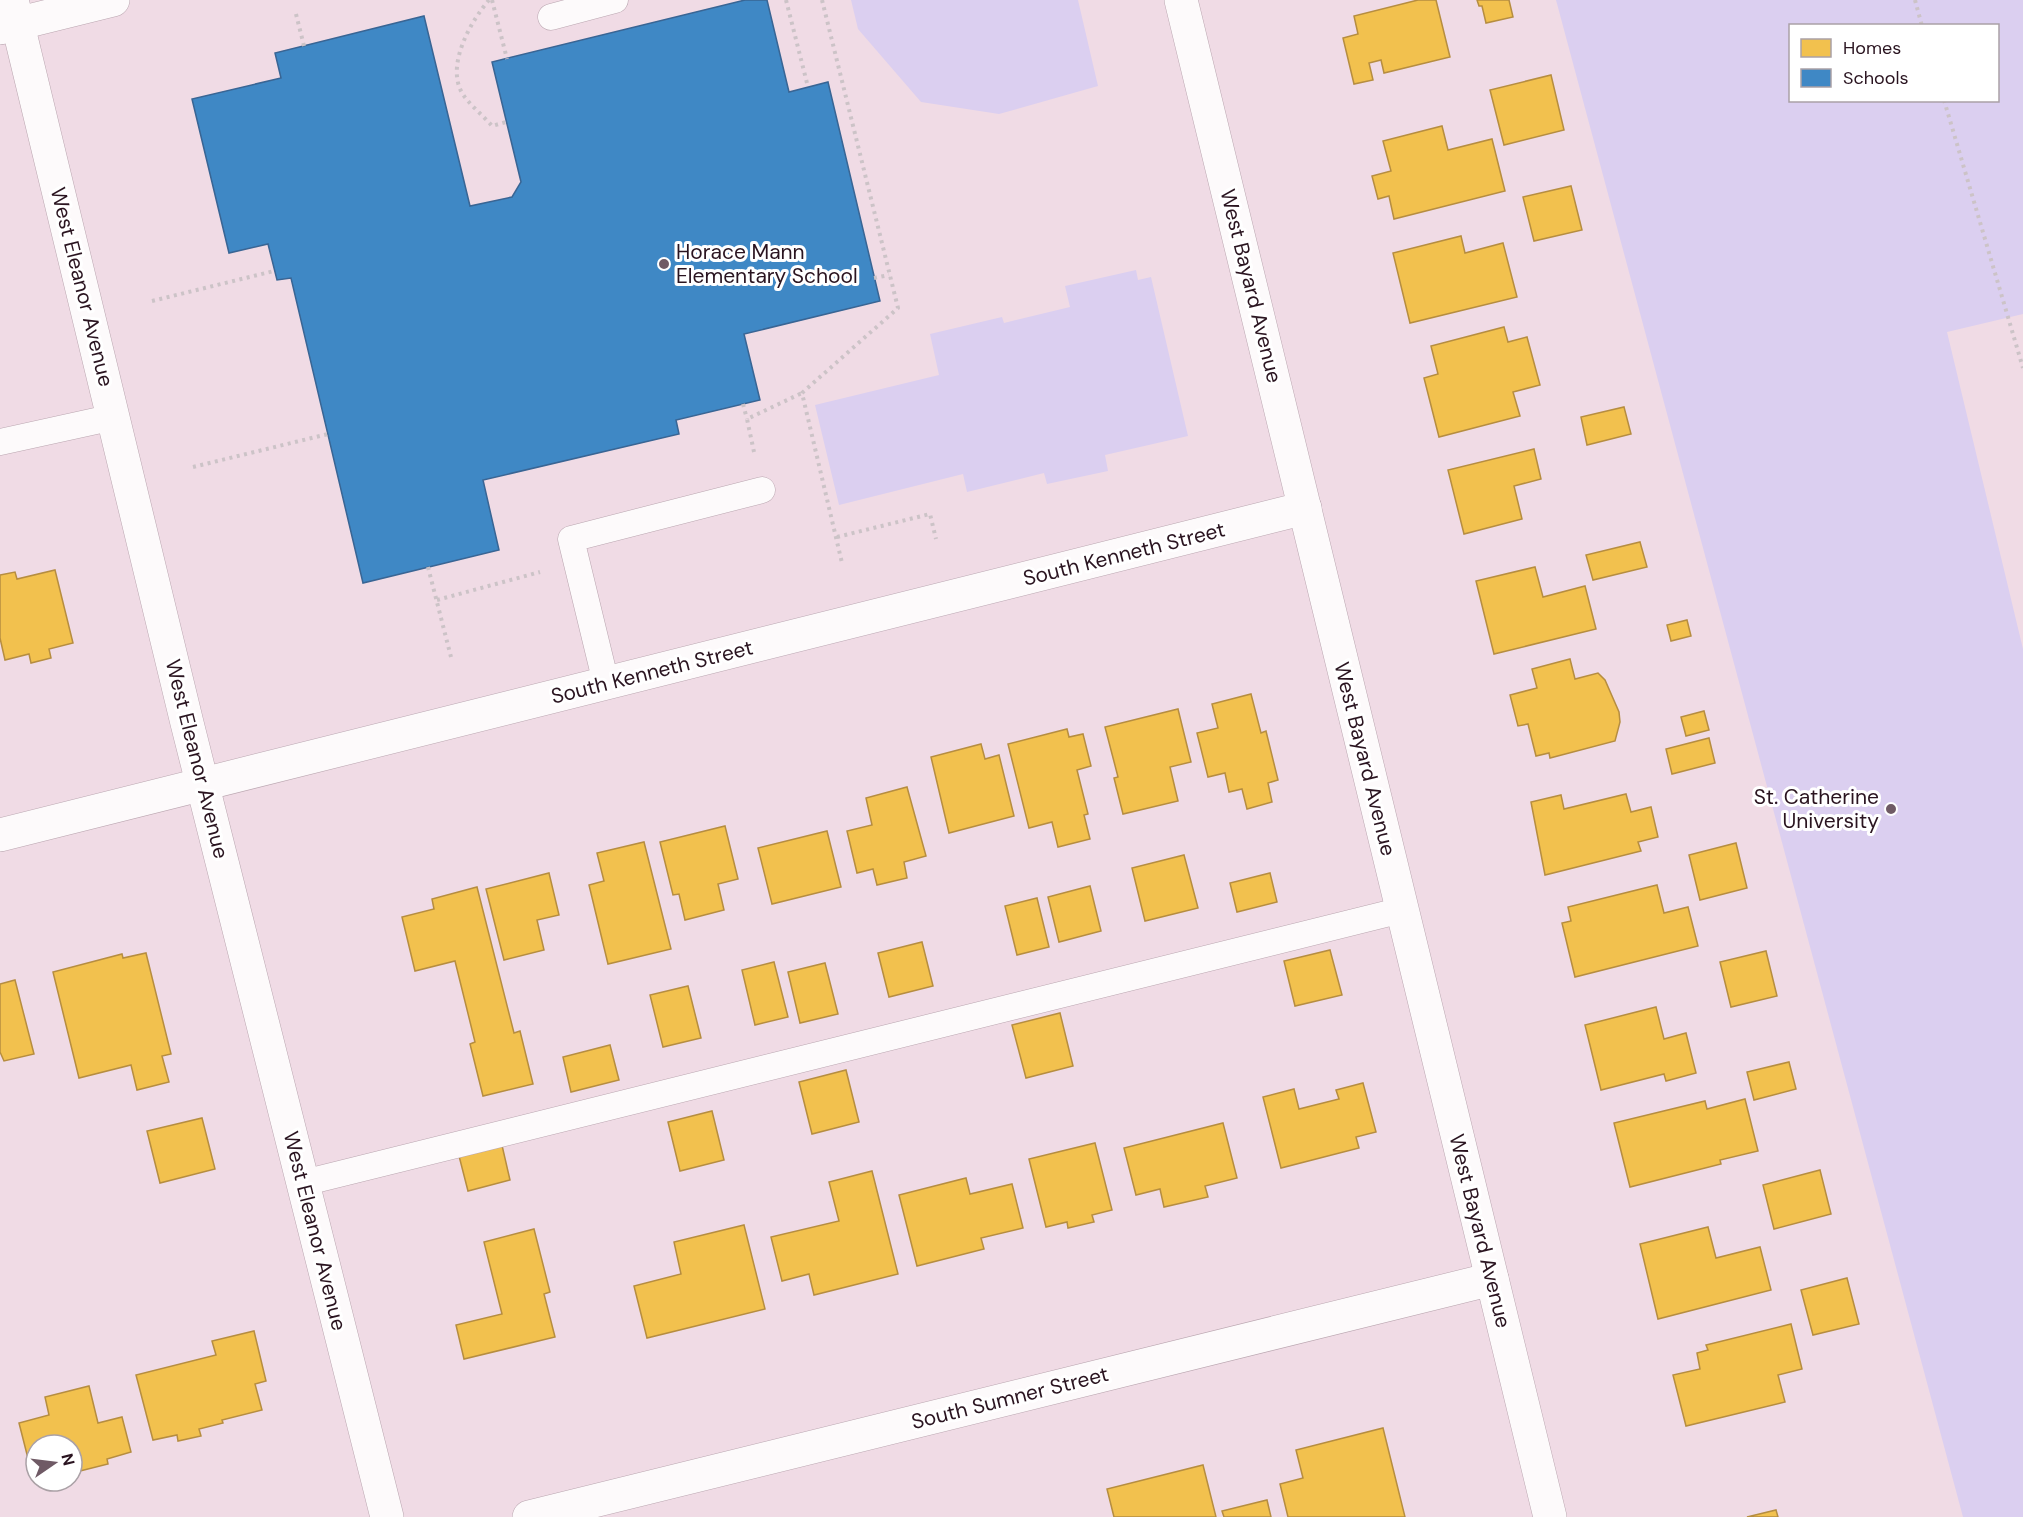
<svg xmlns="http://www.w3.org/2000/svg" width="2023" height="1517" font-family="'DM Sans',sans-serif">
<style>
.green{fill:#dbcff0;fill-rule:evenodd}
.homes{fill:#f2c14e;stroke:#b68d40;stroke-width:1.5}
.schools{fill:#3f88c5;stroke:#396594;stroke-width:1.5}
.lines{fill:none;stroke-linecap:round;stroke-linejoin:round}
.service-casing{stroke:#baa6b0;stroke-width:27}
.minor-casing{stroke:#baa6b0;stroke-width:34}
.path{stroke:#ccc3c7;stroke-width:4;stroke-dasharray:3 4.5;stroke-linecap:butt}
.service{stroke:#fdfafb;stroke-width:26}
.minor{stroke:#fdfafb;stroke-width:33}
.poi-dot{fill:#6f5a65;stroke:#fff;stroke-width:2}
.labels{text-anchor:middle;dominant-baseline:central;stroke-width:6;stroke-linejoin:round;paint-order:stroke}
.poi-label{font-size:21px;fill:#2a1420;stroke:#fff;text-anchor:start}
.street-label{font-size:21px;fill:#2a1420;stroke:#fff}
</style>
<rect width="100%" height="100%" fill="#f0dbe5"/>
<g class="green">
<path d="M 851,0 L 1078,0 L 1098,86 L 999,114 L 921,102 L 858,29 Z"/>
<path d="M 1556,0 L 2023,0 L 2023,314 L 1947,332 L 2023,649 L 2023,1517 L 1963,1517 ZM 1790,26 L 1998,26 L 1998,100 L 1790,100 Z"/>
<path d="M 1136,270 L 1138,280 L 1151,277 L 1188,436 L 1105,455 L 1108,471 L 1047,484 L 1044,473 L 967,492 L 963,474 L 839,505 L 815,405 L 939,375 L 930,334 L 1002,317 L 1004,323 L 1070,307 L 1065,286 Z"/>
</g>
<g class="homes">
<path d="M 1418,0 L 1436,0 L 1450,57 L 1384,73 L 1381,60 L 1369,63 L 1373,80 L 1354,84 L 1343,38 L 1358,34 L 1354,16 Z"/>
<path d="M 1477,0 L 1509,0 L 1513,17 L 1486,23 L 1482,6 L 1479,6 Z"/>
<path d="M 1551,75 L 1564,130 L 1504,145 L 1490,90 Z"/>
<path d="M 1442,126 L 1448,150 L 1492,139 L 1505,191 L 1394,219 L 1389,196 L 1378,199 L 1372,176 L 1391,171 L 1383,141 Z"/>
<path d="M 1571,186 L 1582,230 L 1534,241 L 1523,197 Z"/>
<path d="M 1461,236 L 1465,253 L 1503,243 L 1517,297 L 1410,323 L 1393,253 Z"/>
<path d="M 1504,327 L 1508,342 L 1527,337 L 1540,385 L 1513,392 L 1520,416 L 1439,437 L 1424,378 L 1438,374 L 1431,346 Z"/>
<path d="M 1624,407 L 1631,434 L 1587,445 L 1581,417 Z"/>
<path d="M 1534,449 L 1541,479 L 1514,486 L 1522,519 L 1464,534 L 1448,470 Z"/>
<path d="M 1640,542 L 1647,567 L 1593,580 L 1586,555 Z"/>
<path d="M 1535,567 L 1543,597 L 1585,586 L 1596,629 L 1494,654 L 1476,581 Z"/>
<path d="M 55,570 L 73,643 L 49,649 L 51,658 L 31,663 L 29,654 L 5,660 L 0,638 L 0,575 L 15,572 L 17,579 Z"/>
<path d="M 1687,620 L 1691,636 L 1671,641 L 1667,625 Z"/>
<path d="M 1570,659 L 1575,679 L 1598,673 L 1605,680 L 1619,712 L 1620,722 L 1615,741 L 1550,758 L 1549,753 L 1536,756 L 1528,724 L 1518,726 L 1510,695 L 1537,688 L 1532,669 Z"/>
<path d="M 1251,694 L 1261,733 L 1266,731 L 1278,780 L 1268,783 L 1272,802 L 1247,809 L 1242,789 L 1229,792 L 1225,773 L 1208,777 L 1197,733 L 1218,728 L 1212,704 Z"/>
<path d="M 1178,709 L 1191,762 L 1170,767 L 1178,801 L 1123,814 L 1114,778 L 1118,777 L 1105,727 Z"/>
<path d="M 1704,711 L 1709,730 L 1686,736 L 1681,717 Z"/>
<path d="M 1067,729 L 1069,737 L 1083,734 L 1091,766 L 1077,770 L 1088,814 L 1084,815 L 1090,839 L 1058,847 L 1052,822 L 1029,828 L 1008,744 Z"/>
<path d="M 1709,738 L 1715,763 L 1672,774 L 1666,749 Z"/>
<path d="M 981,744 L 985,759 L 999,755 L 1014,816 L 949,833 L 931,757 Z"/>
<path d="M 907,787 L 926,856 L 904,862 L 907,878 L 877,885 L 873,869 L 857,873 L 847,831 L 872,825 L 866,798 Z"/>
<path d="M 1626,794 L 1631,812 L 1651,807 L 1658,837 L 1638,842 L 1641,851 L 1545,875 L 1531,802 L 1561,795 L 1564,809 Z"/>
<path d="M 725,826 L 738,879 L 718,884 L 724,910 L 685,920 L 679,894 L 673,895 L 660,842 Z"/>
<path d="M 827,831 L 841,887 L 772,904 L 758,848 Z"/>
<path d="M 644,842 L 671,949 L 608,964 L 589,885 L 604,881 L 597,853 Z"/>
<path d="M 1736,843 L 1747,888 L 1700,900 L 1689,855 Z"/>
<path d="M 1184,855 L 1198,908 L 1145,921 L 1132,868 Z"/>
<path d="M 549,873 L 559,915 L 537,920 L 544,950 L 504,960 L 486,889 Z"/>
<path d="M 1270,873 L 1277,902 L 1237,912 L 1230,883 Z"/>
<path d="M 1657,885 L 1664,913 L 1688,907 L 1698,946 L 1575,977 L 1562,923 L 1571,921 L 1568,907 Z"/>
<path d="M 1090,886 L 1101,931 L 1059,942 L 1048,897 Z"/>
<path d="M 477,887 L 514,1033 L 520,1031 L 533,1084 L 483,1096 L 470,1044 L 475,1042 L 455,961 L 415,971 L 402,917 L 434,909 L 432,899 Z"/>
<path d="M 1037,898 L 1049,947 L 1017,955 L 1005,906 Z"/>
<path d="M 922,942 L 933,986 L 889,997 L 878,953 Z"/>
<path d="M 1330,950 L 1342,995 L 1295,1006 L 1284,961 Z"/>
<path d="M 1766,951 L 1777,996 L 1731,1007 L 1720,962 Z"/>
<path d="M 146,953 L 171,1054 L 162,1056 L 169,1082 L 137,1090 L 131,1065 L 79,1078 L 53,972 L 122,954 L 123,958 Z"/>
<path d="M 774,962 L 788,1017 L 755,1025 L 742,970 Z"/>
<path d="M 825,963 L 838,1014 L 800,1023 L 788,972 Z"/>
<path d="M 15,980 L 34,1054 L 4,1061 L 0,1052 L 0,984 Z"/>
<path d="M 688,986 L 701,1038 L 663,1047 L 650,995 Z"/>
<path d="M 1656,1007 L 1664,1039 L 1686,1033 L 1696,1073 L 1666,1081 L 1664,1074 L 1601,1090 L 1585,1025 Z"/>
<path d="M 1060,1013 L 1073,1066 L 1026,1078 L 1012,1025 Z"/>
<path d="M 610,1045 L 619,1080 L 571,1092 L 563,1057 Z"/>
<path d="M 1789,1062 L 1796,1089 L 1754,1100 L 1747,1072 Z"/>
<path d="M 846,1070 L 859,1122 L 812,1134 L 799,1082 Z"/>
<path d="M 1363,1083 L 1376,1132 L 1356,1137 L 1359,1148 L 1281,1168 L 1263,1097 L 1294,1089 L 1299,1109 L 1339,1099 L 1336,1090 Z"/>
<path d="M 1745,1099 L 1758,1151 L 1720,1160 L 1721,1164 L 1630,1187 L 1614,1123 L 1705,1101 L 1707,1109 Z"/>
<path d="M 712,1111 L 724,1160 L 680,1171 L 668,1122 Z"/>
<path d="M 202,1118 L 215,1169 L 160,1183 L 147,1131 Z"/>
<path d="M 1223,1123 L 1237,1178 L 1205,1186 L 1208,1197 L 1164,1207 L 1160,1189 L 1136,1195 L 1124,1148 Z"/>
<path d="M 501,1141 L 510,1180 L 468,1191 L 458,1152 Z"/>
<path d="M 1095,1143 L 1112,1210 L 1092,1215 L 1094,1222 L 1068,1228 L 1067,1222 L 1046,1227 L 1029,1159 Z"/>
<path d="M 1820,1170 L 1831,1214 L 1774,1229 L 1763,1185 Z"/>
<path d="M 872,1171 L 898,1274 L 814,1295 L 809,1274 L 782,1281 L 771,1237 L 839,1221 L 829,1182 Z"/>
<path d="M 966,1178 L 970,1194 L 1012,1184 L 1023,1228 L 981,1238 L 984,1249 L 917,1266 L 899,1195 Z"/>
<path d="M 744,1225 L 765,1309 L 647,1338 L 634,1286 L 681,1274 L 674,1242 Z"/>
<path d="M 1708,1227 L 1716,1258 L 1760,1247 L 1771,1290 L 1658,1319 L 1640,1244 Z"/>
<path d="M 534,1229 L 550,1292 L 544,1294 L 555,1337 L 464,1359 L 456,1325 L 502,1314 L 484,1242 Z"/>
<path d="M 1847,1278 L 1859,1324 L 1813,1335 L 1801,1290 Z"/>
<path d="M 1791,1324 L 1802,1369 L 1778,1375 L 1785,1402 L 1686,1426 L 1673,1375 L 1700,1369 L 1697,1353 L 1708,1350 L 1706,1345 Z"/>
<path d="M 254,1331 L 266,1381 L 255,1384 L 262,1410 L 222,1420 L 223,1423 L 199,1429 L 201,1436 L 178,1441 L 177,1435 L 153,1440 L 136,1375 L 216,1355 L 212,1341 Z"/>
<path d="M 89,1386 L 98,1423 L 122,1417 L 131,1452 L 107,1459 L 108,1464 L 72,1473 L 72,1445 L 36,1445 L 36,1481 L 38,1481 L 34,1482 L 19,1423 L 49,1415 L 45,1397 Z"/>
<path d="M 1383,1428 L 1405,1517 L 1288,1517 L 1280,1484 L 1303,1478 L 1296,1450 Z"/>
<path d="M 1203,1465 L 1216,1517 L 1114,1517 L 1107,1489 Z"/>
<path d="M 1267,1500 L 1271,1517 L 1224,1517 L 1222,1511 Z"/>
<path d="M 1776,1510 L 1778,1517 L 1747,1517 Z"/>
</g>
<path class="schools" d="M 745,0 L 767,0 L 789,92 L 828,82 L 880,301 L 744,334 L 760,400 L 676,420 L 679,434 L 483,480 L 499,550 L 363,583 L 291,278 L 277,280 L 268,244 L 229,253 L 192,99 L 281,78 L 275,53 L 424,16 L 470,206 L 512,197 L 521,182 L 492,62 Z"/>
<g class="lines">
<defs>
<g id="service">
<path d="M 551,17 L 615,0"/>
<path d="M 0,442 L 114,417"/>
<path d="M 606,683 L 571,539 L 762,490"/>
<path d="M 303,1183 L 1402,910"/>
</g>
<g id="minor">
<path d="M 12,0 L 187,723 L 387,1517"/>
<path d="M 1181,0 L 1550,1517"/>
<path d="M 0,28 L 113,0"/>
<path d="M 0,835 L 1305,508"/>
<path d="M 529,1517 L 1492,1279"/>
</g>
</defs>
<use href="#service" class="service-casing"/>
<use href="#minor" class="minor-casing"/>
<g class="path">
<path d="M 489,0 C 471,21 447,63 461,91 C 467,103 483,115 492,126 L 506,122"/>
<path d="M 492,0 L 507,59"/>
<path d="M 786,0 L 808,87"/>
<path d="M 822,0 L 898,308 L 802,393 L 842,563"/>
<path d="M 1915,0 L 1922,26"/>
<path d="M 296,14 L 304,46"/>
<path d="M 1944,100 L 2023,368"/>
<path d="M 874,278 L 889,275"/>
<path d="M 152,301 L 274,271"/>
<path d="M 743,404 L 747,419"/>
<path d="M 754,452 L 747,419 L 802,393"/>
<path d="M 193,467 L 328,434"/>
<path d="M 837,537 L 930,514 L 936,539"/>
<path d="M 428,567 L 452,661"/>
<path d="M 437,600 L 540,572"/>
</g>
<use href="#service" class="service"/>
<use href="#minor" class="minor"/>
</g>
<g class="poi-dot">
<circle cx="664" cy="264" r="6"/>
<circle cx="1891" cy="809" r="6"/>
</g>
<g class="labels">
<g class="poi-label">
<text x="676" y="252">Horace Mann<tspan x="676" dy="24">Elementary School</tspan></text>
<text x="1879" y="797" text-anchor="end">St. Catherine<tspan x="1879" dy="24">University</tspan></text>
</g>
<g class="street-label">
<text transform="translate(1251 286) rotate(76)">West Bayard Avenue</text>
<text transform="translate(82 287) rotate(76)">West Eleanor Avenue</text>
<text transform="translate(1124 554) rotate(-14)">South Kenneth Street</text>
<text transform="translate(652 672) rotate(-14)">South Kenneth Street</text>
<text transform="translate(197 759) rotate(76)">West Eleanor Avenue</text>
<text transform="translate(1365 759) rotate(76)">West Bayard Avenue</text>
<text transform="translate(315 1231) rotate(76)">West Eleanor Avenue</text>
<text transform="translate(1480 1231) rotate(76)">West Bayard Avenue</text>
<text transform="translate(1010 1398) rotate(-14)">South Sumner Street</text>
</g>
</g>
<rect x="1789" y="24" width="210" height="78" fill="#ffffff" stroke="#aaa1a6" stroke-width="1.5"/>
<rect x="1801" y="39" width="30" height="18" fill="#f2c14e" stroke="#aaa1a6" stroke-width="1.5"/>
<text x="1843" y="54" font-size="18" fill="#2a1420">Homes</text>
<rect x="1801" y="69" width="30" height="18" fill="#3f88c5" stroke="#aaa1a6" stroke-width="1.5"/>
<text x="1843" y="84" font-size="18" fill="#2a1420">Schools</text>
<g transform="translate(54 1463) rotate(76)"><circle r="28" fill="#ffffff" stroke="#aaa1a6" stroke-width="1.5"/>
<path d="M0-4.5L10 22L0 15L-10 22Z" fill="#6f5a65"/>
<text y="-9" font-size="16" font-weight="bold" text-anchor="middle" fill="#2a1420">N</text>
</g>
</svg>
